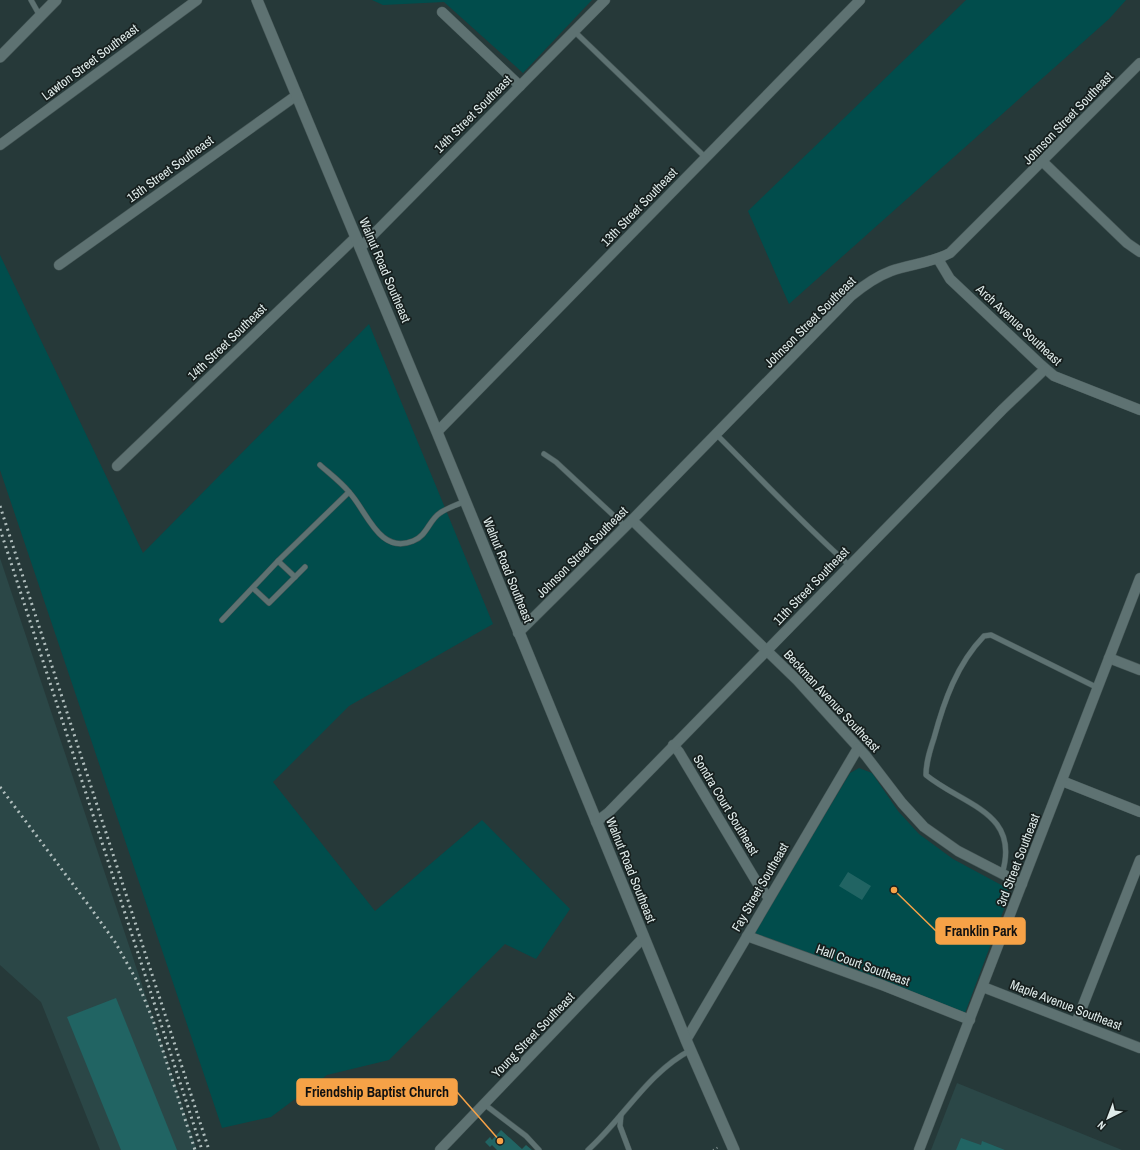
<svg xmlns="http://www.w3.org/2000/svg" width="1140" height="1150" font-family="'Archivo Narrow',sans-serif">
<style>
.built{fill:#2b4747}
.green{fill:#014d4c}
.building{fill:#216463}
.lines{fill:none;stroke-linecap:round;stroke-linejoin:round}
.service-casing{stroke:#455;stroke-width:6}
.minor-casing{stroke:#455;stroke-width:11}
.tertiary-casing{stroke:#455;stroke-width:12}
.secondary-casing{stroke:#455;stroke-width:12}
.path{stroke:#839292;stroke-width:2;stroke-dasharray:1 3;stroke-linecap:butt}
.service{stroke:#5e7272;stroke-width:5}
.minor{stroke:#5e7272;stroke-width:10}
.tertiary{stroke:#5e7272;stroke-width:11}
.secondary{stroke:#5e7272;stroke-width:11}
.rail{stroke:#b0bebd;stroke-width:3;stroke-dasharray:2 4;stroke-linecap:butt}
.labels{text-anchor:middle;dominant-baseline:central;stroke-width:3.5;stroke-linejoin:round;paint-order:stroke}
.street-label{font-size:13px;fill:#dfebea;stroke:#161f1e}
.leader{fill:none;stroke:#f6a247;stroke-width:1.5}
.callout-dot{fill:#f6a247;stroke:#161f1e;stroke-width:1.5}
.callout{fill:#f6a247;stroke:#f6a247;stroke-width:1.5}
.callout-label{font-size:14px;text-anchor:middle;font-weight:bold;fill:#111}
</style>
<rect width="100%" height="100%" fill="#263939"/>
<g class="built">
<path d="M 0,558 L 197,1150 L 100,1150 L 41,1002 L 0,965 Z"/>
<path d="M 957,1083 L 1122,1150 L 931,1150 Z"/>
</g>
<g class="green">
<path d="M 372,0 L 592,0 L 523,73 L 444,2 L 383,5 Z"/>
<path d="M 966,0 L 1126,0 L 1109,19 L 789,304 L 748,211 Z"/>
<path d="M 0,255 L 143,553 L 369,324 L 493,624 L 349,706 L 273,782 L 375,911 L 482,820 L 570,909 L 536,959 L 505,944 L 389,1060 L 327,1075 L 271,1117 L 222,1128 L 0,470 Z"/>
<path d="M 859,768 L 872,773 L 898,811 L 919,834 L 953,859 L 1005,887 L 1010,893 L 965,1013 L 753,934 L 850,773 Z"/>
</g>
<g class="building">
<path d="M 848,872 L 871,886 L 862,900 L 839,886 Z"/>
<path d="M 116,998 L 177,1150 L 121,1150 L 67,1017 Z"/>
<path d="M 501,1130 L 522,1149 L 526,1145 L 532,1150 L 497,1150 L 492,1145 L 490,1147 L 485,1142 L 490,1137 L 492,1140 Z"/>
<path d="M 961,1138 L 981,1145 L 982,1141 L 1005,1150 L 956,1150 Z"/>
</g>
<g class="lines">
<defs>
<g id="service">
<path d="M 31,0 L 40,16"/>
<path d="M 574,31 L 705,157"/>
<path d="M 716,434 C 760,478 803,524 849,565"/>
<path d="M 544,454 L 556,462 L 626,527"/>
<path d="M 320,465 C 330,474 341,482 349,492 C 367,511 379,555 413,541 C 427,536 429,520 440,513 C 447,508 457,505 465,501"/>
<path d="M 295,577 L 305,567"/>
<path d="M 253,588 L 269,603 L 295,577 L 278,561"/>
<path d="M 222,620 L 278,561 L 349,492"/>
<path d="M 1002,874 C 1021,812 964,806 926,775 C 926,762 930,750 934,738 C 944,701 957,664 984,636 L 991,635 L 1098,688"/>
<path d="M 484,1104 L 526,1136 L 539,1150"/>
<path d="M 621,1115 L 620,1126 L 629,1150"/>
<path d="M 588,1150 C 623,1119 648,1072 691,1050"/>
</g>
<g id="minor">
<path d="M 442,12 L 520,86"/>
<path d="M 0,145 L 197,0"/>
<path d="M 1043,162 L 1127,243 L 1140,252"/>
<path d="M 360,248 L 605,0"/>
<path d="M 938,259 L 950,279 L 1040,364 L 1054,376 L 1140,410"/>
<path d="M 59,265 L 297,95"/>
<path d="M 437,432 L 860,0"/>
<path d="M 117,466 L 356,237"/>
<path d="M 632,520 L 797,680 L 866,756 L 902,803 L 924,827 L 958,851 L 1022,884"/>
<path d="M 518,633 L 632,520 L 851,296 C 863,286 875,277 891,271 C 911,264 931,263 950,253 L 1140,63"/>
<path d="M 1109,658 L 1140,670"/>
<path d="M 673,745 L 679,752 L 759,886 L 769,898"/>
<path d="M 1062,781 L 1140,812"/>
<path d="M 596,822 L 608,813 L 1003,409 L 1045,369"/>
<path d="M 747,936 L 882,985 L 970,1020"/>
<path d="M 983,987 L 1140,1048"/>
<path d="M 1076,1023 L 1140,860"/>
<path d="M 686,1040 L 858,748"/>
<path d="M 440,1150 L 644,937"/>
<path d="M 919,1150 L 1140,578"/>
</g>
<path id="tertiary" d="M 0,57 L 56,0"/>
<path id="secondary" d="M 257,0 L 437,432 L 686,1040 L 734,1150"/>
</defs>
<use href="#service" class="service-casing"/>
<use href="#minor" class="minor-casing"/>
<use href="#tertiary" class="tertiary-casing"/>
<use href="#secondary" class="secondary-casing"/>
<path class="path" d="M 713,1150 L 719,1147"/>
<use href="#service" class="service"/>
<use href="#minor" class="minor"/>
<use href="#tertiary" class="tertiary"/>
<use href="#secondary" class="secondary"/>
<g class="rail">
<path d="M 0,506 L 209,1150"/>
<path d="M 0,529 L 202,1150"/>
<path d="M 0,787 L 90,907 L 115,942 L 137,981 L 153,1020 L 195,1150"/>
</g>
</g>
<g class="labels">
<g class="street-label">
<text transform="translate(90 62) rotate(-37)">Lawton Street Southeast</text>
<text transform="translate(473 114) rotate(-45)">14th Street Southeast</text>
<text transform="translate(1068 118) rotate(-46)">Johnson Street Southeast</text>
<text transform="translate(170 169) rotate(-36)">15th Street Southeast</text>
<text transform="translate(639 207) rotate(-46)">13th Street Southeast</text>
<text transform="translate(385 270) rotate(67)">Walnut Road Southeast</text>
<text transform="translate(810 322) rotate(-45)">Johnson Street Southeast</text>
<text transform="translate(1019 325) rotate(43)">Arch Avenue Southeast</text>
<text transform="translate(227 342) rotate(-44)">14th Street Southeast</text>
<text transform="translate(582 552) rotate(-45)">Johnson Street Southeast</text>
<text transform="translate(508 570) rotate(68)">Walnut Road Southeast</text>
<text transform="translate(811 586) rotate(-46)">11th Street Southeast</text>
<text transform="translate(832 701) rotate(47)">Beckman Avenue Southeast</text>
<text transform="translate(726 805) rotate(59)">Sondra Court Southeast</text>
<text transform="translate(1018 860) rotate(-69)">3rd Street Southeast</text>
<text transform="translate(631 870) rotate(68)">Walnut Road Southeast</text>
<text transform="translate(760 887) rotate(-60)">Fay Street Southeast</text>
<text transform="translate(863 965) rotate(20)">Hall Court Southeast</text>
<text transform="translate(1066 1005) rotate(21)">Maple Avenue Southeast</text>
<text transform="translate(533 1035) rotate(-46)">Young Street Southeast</text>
</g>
</g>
<path class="leader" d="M894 890L936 931M500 1141L457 1092"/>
<g class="callout-dot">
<circle cx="894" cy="890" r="4"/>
<circle cx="500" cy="1141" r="4"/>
</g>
<g class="callout">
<rect x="936" y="918" width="89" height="26" rx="4"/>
<rect x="297" y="1079" width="160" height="26" rx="4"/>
</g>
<g class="callout-label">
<text x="981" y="936">Franklin Park</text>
<text x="377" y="1097">Friendship Baptist Church</text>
</g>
<g transform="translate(1108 1118) rotate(222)" stroke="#161f1e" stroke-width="3" paint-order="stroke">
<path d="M0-3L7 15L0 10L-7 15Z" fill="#dfebea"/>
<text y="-6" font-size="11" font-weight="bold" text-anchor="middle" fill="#dfebea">N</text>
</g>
</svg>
